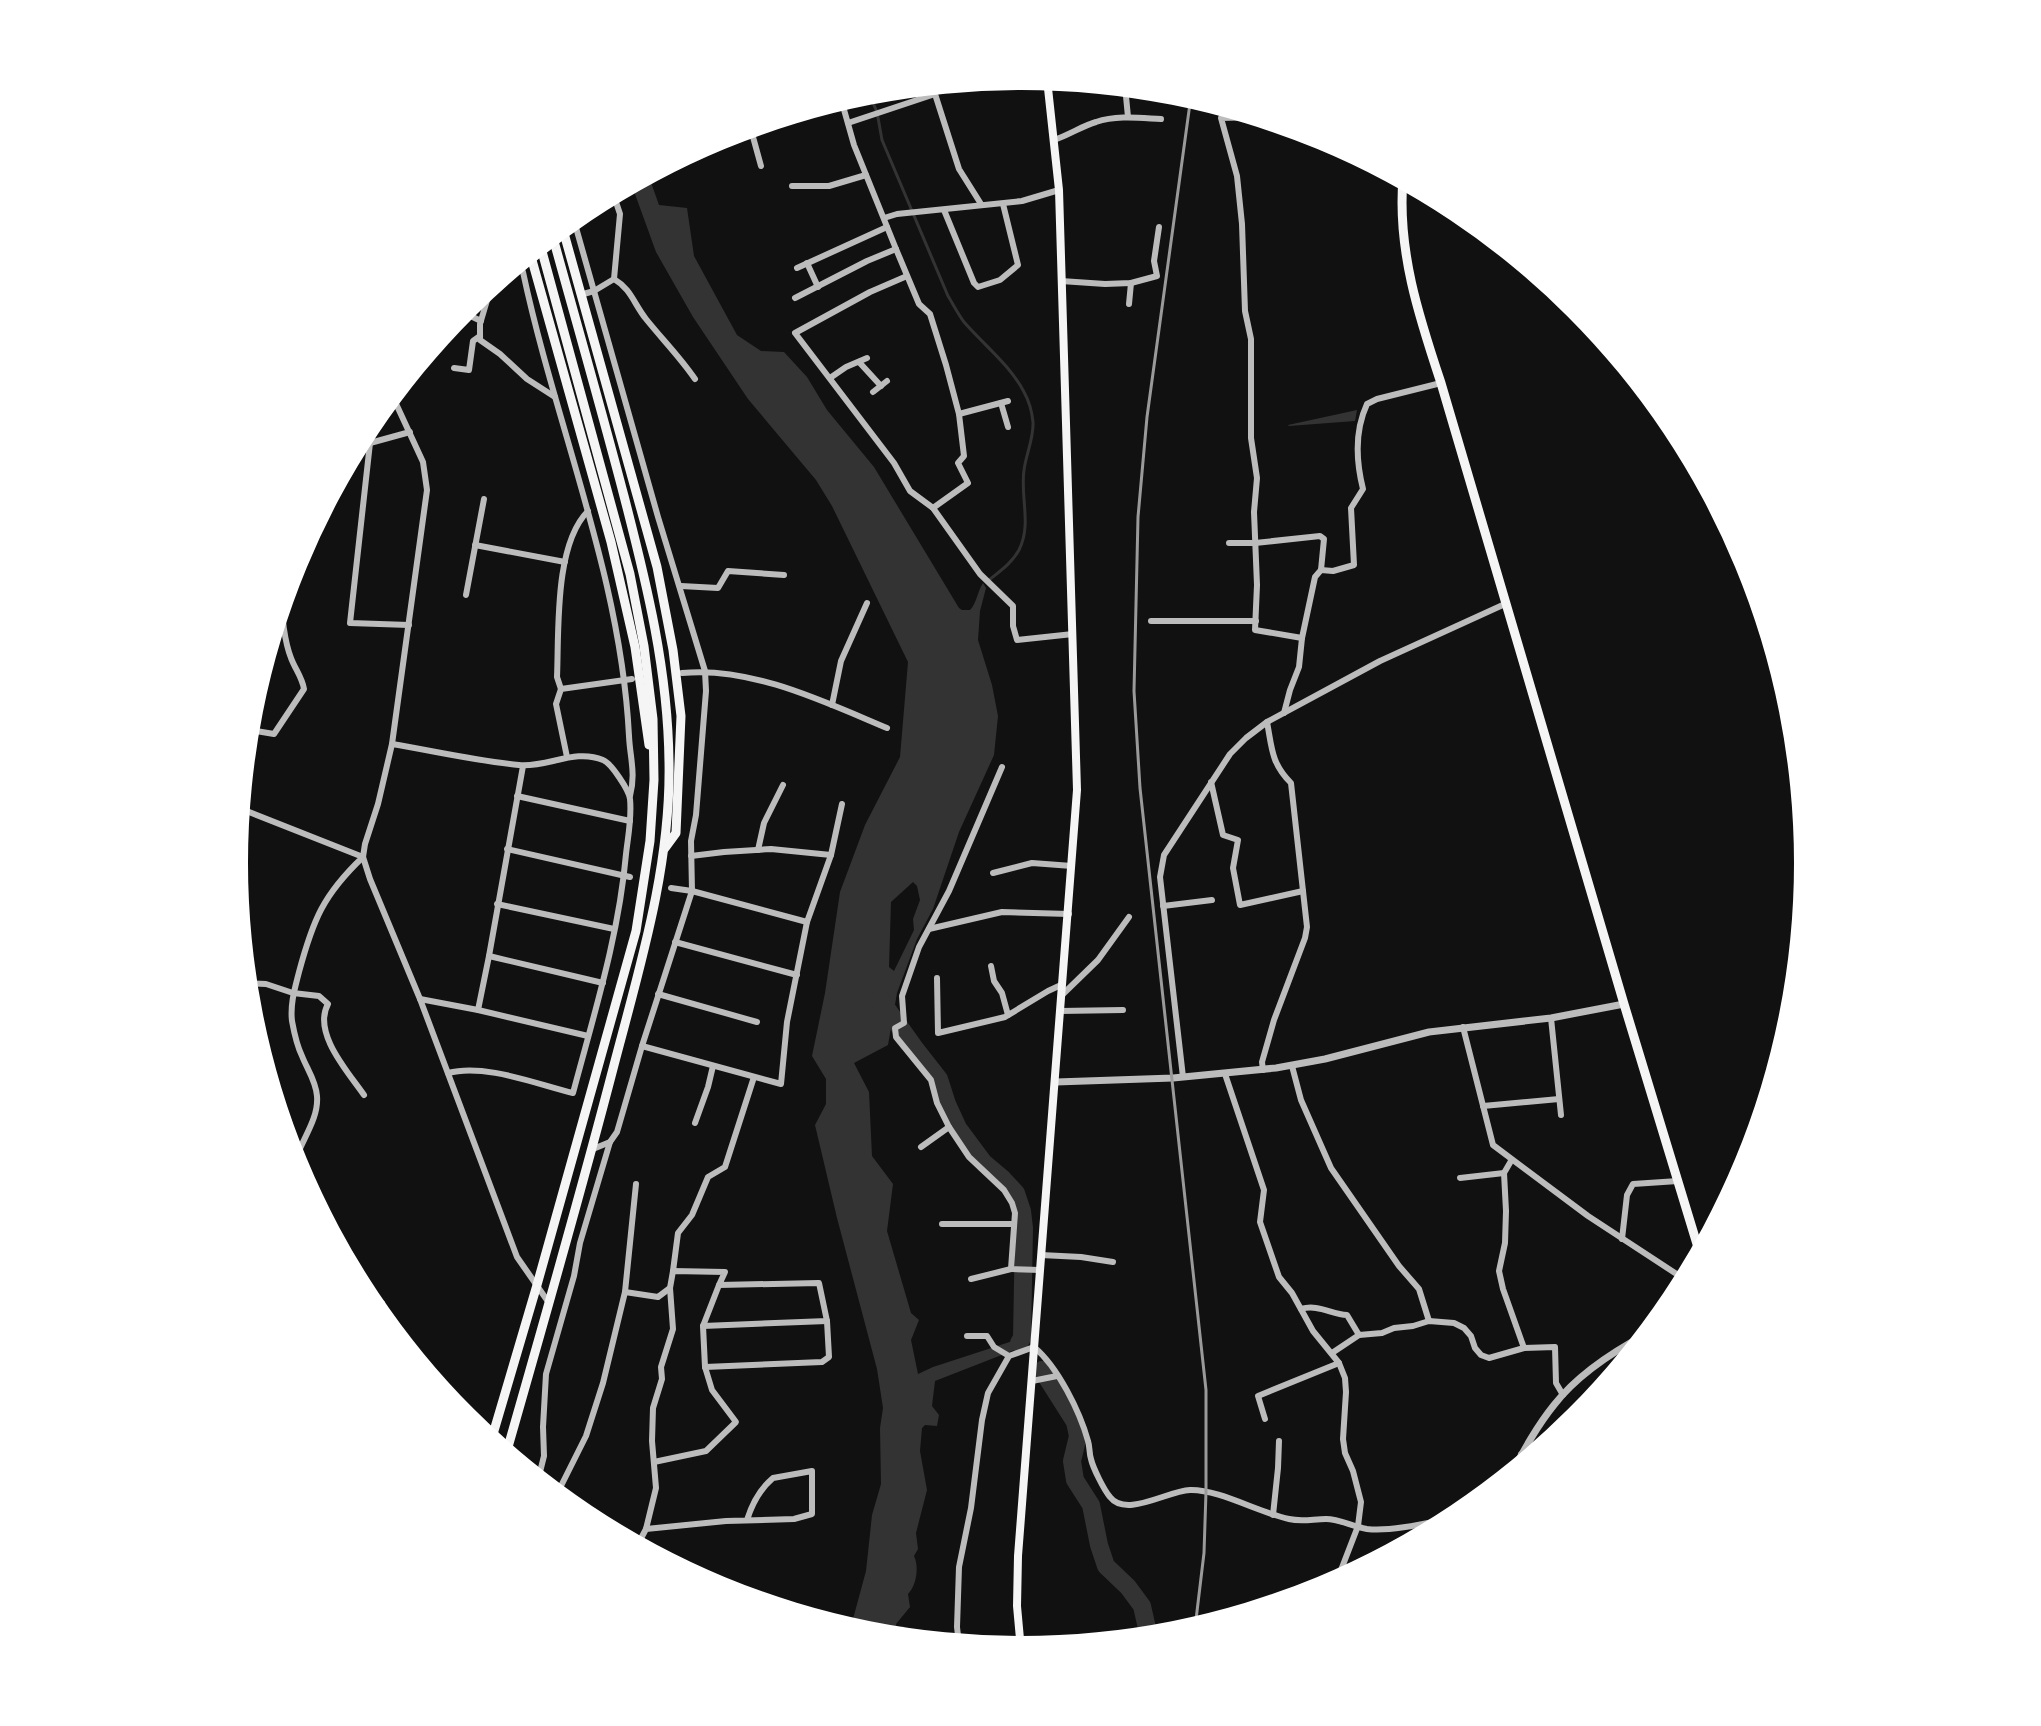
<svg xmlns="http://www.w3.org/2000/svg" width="2041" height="1726" font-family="'Fira Sans',sans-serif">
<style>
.water{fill:#333;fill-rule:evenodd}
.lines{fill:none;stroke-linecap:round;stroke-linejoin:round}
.stream{stroke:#333;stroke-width:3}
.river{stroke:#333;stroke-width:18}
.minor{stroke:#bcbcbc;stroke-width:6}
.tertiary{stroke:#bcbcbc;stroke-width:7}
.secondary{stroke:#f5f5f5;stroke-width:8}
.primary{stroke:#f5f5f5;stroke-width:9}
.trunk{stroke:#f5f5f5;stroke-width:9}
.rail{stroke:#9a9a9a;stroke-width:3}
</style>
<rect width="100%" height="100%" fill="#111"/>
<g class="water">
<path d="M 648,174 L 659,205 L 687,208 L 694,256 L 737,335 L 761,351 L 784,352 L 807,377 L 827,410 L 874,467 L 959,608 L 962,610 L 970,610 C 977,603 977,592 983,583 L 986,588 L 980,611 L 978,640 L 992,685 L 998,716 L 994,755 L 959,832 L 933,909 L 917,939 L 897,993 L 888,1045 L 854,1063 L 869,1092 L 872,1156 L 893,1184 L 887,1231 L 911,1313 L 919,1320 L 911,1340 L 918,1374 L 933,1367 L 1022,1338 L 1017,1349 L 935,1381 L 932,1406 L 939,1415 L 937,1426 L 925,1425 L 922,1428 L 920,1451 L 927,1490 L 916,1533 L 918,1549 L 914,1556 C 919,1566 917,1585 908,1594 L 910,1607 L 896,1624 L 897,1630 L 903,1626 L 907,1635 L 904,1638 L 867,1635 L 850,1630 L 866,1571 L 872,1515 L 881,1484 L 880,1428 L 883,1408 L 877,1369 L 837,1218 L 815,1125 L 826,1104 L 826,1079 L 812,1056 L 825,993 L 840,892 L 865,825 L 900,757 L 908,662 L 832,506 L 816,480 L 748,399 L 693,317 L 656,252 L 631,183 ZM 913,882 L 917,886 L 920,900 L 913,919 L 914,930 L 894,971 L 889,967 L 891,902 Z"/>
<path d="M 1357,410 L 1355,421 L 1289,426 L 1288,425 Z"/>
</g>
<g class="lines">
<path class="stream" d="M 868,91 L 877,112 L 882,140 L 948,296 C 953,304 958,314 964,322 C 984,345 1010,365 1024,392 C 1029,401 1032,412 1033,422 C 1034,438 1026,454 1024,470 C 1020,497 1032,524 1019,550 C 1012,563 1000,571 989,580"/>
<g class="river">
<path d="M 880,999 L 914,1047 L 939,1079 L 947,1104 L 958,1128 L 984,1163 L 1003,1179 L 1016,1193 L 1022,1211 L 1024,1228 L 1022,1338 L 1019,1343"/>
<path d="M 1042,1370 L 1075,1422 L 1078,1436 L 1072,1461 L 1075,1480 L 1091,1505 L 1099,1545 L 1106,1566 L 1128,1587 L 1142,1606 L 1149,1637"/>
</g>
<g class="minor">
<path d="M 935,84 L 935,94 L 959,169 L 981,204"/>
<path d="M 1125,86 L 1128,117"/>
<path d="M 841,99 L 854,145 L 896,249 L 919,304 L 930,314 L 946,365 L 959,414 L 964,456 L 958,463 L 968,483 L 933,508"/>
<path d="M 1259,117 L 1221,118 L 1237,176 L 1242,224 L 1245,311 L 1251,339 L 1251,438 L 1257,478 L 1254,512 L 1257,585 L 1255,630 L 1302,638"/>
<path d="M 848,123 L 935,94"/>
<path d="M 750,126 L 761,166"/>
<path d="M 1054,140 C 1069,135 1082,126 1096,122 C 1117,115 1140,118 1161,119"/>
<path d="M 792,186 L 829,186 L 866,175"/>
<path d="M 944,210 L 974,283 L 978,287 L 1000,280 L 1018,265 L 1003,204"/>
<path d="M 573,217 L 658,517 L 705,671 L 706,691 L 696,815 L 691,841 L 692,891 L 642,1046 L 617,1132 L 610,1142 L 593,1149"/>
<path d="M 884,218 L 897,214 L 1022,201 L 1059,190"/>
<path d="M 518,262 L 523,272 C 556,427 621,576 629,736 C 630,758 636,773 630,796"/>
<path d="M 807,263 L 818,287"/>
<path d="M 797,268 L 887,227"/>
<path d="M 907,276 L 870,292 L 795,333 L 894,463 L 910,491 L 933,508 L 980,574 L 1013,606 L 1013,626 L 1017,640 L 1073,634"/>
<path d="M 614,279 C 631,289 634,304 646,319 C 662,339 680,357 695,379"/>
<path d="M 1061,281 L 1105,284 L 1131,283 L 1157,276 L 1154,261 L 1159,227"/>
<path d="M 483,291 L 488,297 L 480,324 L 480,340 L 500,354 L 527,379 L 555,397"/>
<path d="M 580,295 L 594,291 L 614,279 L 620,214 L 613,193"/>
<path d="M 795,298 L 867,261 L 896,249"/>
<path d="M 1129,304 L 1131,283"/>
<path d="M 460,311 L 481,321"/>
<path d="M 859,362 L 881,386"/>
<path d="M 454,368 L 469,370 L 473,341 L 480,336"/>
<path d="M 830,378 L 846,367 L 867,358"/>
<path d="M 873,392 L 887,381"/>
<path d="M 392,395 L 423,462 L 427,490 L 392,744 L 378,804 L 365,844 L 363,857 L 370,879 L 420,999 L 517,1257 L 549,1303"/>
<path d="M 1001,403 L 1008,427"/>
<path d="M 959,414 L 1008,401"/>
<path d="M 357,443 L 370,443 L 410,432"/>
<path d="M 370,443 L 350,623 L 409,625"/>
<path d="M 1229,543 L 1255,543 L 1320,536 L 1324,539 L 1321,570 L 1315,577 L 1302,638 L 1299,667 L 1290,690 L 1284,713"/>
<path d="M 475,545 L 565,562"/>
<path d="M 1321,570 L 1333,571 L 1354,565 L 1351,508 L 1363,489 C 1356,461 1355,430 1367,404 L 1377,399 L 1441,383"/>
<path d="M 681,586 L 718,588 L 728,571 L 784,575"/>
<path d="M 466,595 L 484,499"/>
<path d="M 1151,621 L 1256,621"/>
<path d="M 682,673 C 751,666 825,702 887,728"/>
<path d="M 561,689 L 557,677 C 559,632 554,545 588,511"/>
<path d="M 832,705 L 841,661 L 867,603"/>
<path d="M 247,722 L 256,731 L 274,734 L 304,689 C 302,677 295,669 291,658 C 285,643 281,614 282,598"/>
<path d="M 392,744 C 434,751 477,761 519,765 C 547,768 575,748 603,760 C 611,763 629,790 630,799 C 632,817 628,836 626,854 C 619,935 594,1014 573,1093 C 536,1084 484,1063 448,1073"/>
<path d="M 245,746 L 256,731"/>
<path d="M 567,757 L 556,704 L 561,689 L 632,679"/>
<path d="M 1002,767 L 949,891 L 919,947 L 902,996 L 904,1023 L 895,1028 L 896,1037 L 931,1080 L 937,1103 L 949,1127 L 969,1157 L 1004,1190 L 1012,1203 L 1015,1213 L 1011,1269 L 1040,1270"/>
<path d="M 1211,782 L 1223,835 L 1238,840 L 1233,868 L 1240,905 L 1303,891"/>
<path d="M 517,796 L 630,821"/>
<path d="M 239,808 L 363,857 C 323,895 313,920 299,972 C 295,988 290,1004 292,1021 C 294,1032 297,1046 302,1056 C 307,1069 316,1081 317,1096 C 319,1120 300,1142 294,1164"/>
<path d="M 507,849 L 630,877"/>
<path d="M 758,850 L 764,823 L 783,785"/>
<path d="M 691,856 L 724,852 L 771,849 L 831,855"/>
<path d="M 993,873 L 1032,863 L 1072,866"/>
<path d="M 671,888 L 692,891 L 807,922"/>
<path d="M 497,904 L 614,929"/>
<path d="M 1163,906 L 1212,900"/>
<path d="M 929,929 L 1002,912 L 1069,914"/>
<path d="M 675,942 L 797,975"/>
<path d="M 489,956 L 603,983"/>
<path d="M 991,966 L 994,981 L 1002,993 L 1008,1015"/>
<path d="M 937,978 L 938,1033 L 1005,1017 L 1048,991 L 1061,985"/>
<path d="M 245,983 L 266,984 L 293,993 L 319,996 L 328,1004 C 312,1033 349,1073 364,1095"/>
<path d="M 658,994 L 757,1022"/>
<path d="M 1061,996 L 1098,960 L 1129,917"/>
<path d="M 420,999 L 478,1010 L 588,1036"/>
<path d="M 478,1010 L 489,956 L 523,766"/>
<path d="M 1060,1011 L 1123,1010"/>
<path d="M 1551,1018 L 1561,1115"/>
<path d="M 1463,1027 L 1493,1145 L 1588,1216 L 1675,1273 L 1687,1277"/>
<path d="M 642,1046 L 781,1084 L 787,1022 L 807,922 L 831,855 L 842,804"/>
<path d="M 1292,1066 L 1301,1100 L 1331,1168 L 1399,1266 L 1419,1289 L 1429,1321"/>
<path d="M 1263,1070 L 1262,1062 L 1274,1020 L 1305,938 L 1307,927 L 1291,783 C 1271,763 1272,748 1267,722"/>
<path d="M 1225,1074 L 1264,1190 L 1260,1222 L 1279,1277 L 1292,1293 L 1313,1331 L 1339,1363 L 1345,1378 L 1346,1392 L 1343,1439 L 1345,1453 L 1353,1471 L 1361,1502 L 1358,1526 L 1336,1583"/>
<path d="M 1183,1077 L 1160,877 L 1164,855 L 1230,754 L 1246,738 L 1267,722 L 1380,661 L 1505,604"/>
<path d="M 1483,1106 L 1559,1099"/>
<path d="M 695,1123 L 708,1087 L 713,1066"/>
<path d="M 921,1147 L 949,1127"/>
<path d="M 1511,1161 L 1504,1173 L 1506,1211 L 1505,1243 L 1499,1271 L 1503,1289 L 1524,1348"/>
<path d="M 1460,1178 L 1504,1173"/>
<path d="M 636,1184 L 625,1292 L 658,1297 L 670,1288 L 673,1271 L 725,1272 L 719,1285 L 819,1283 L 827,1321 L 703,1326"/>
<path d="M 942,1224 L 1014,1224"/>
<path d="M 1622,1239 L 1627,1195 L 1633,1184 L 1678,1181"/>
<path d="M 1041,1255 L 1081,1257 L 1113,1262"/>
<path d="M 673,1271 L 678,1233 L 692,1215 L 708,1177 L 725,1167 L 754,1077"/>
<path d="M 971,1279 L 1011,1269"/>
<path d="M 361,1291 L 382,1303"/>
<path d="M 1301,1309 C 1318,1304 1331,1314 1347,1315 L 1359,1335 L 1382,1333 L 1394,1328 L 1413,1326 L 1429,1321 L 1454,1323 L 1464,1328 L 1471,1336 L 1475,1348 L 1481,1355 L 1489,1358 L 1524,1348 L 1555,1347 L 1556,1383 L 1563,1395"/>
<path d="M 967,1336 L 987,1336 L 994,1347 L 1009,1356"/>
<path d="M 1332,1353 L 1359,1335"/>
<path d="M 705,1367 L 822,1362 L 829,1357 L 827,1321"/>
<path d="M 1032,1381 L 1057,1376"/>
<path d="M 1265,1419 L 1258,1396 L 1339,1363"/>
<path d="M 1521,1454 L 1530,1458"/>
<path d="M 654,1462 L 706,1451 L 736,1422 L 712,1390 L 705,1367 L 703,1326 L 719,1285"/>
<path d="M 540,1474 L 637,1546"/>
<path d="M 538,1480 L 544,1456 L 543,1427 L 546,1374 L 574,1276 L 580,1243 L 610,1142"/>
<path d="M 560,1488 L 586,1436 L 603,1383 L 625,1292"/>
<path d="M 1273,1515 L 1278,1468 L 1279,1441"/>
<path d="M 646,1529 L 726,1521 L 794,1519 L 812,1514 L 812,1471 L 773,1478 C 760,1489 752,1504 747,1520"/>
<path d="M 637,1546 L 646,1529 L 656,1488 L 652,1441 L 653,1408 L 662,1379 L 661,1367 L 673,1329 L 670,1288"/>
<path d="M 959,1644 L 957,1627 L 959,1567 L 971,1508 L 982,1420 L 988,1393 L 1009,1356 L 1034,1347 C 1058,1367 1080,1412 1088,1441 C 1090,1447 1089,1453 1091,1459 C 1093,1468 1104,1490 1110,1497 C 1126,1518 1167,1491 1190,1490 C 1218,1489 1260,1513 1289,1519 C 1302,1522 1313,1519 1326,1519 C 1340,1519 1353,1527 1367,1529 C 1392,1532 1432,1522 1458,1517"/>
</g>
<g class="tertiary">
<path d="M 1056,1082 L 1173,1078 L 1276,1068 L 1325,1059 L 1429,1032 L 1551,1018 L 1624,1004"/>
<path d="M 1511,1474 C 1524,1450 1537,1426 1554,1405 C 1578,1374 1614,1351 1648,1333"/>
</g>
<path class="secondary" d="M 1021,1650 L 1017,1606 L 1018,1556 L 1077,790 L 1059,190 L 1047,79"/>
<path class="primary" d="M 1403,179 C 1397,250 1419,317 1441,383 L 1624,1004 L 1700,1254"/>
<g class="trunk">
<path d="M 562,226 L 657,567 L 673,650 L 681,716 L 676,833 L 665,848"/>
<path d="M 530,253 L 611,542 L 635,647 L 649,745"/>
<path d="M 491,1441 L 537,1285 L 636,931 L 650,841 L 654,780 L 653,719 L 644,646 L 630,574 L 540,244"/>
<path d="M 506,1454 C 543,1325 580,1196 614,1065 C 640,966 671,866 669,762 C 668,670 647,585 624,496 C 601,408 576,321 552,234"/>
</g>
<path class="rail" d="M 1191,96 L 1147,417 L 1138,517 L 1134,691 L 1140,788 L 1206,1390 L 1206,1492 L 1204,1553 L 1195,1628"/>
</g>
<path d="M0 0H2041V1726H0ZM248 863a773 773 0 1 1 1546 0a773 773 0 1 1-1546 0Z" fill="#fff" fill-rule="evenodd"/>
</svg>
